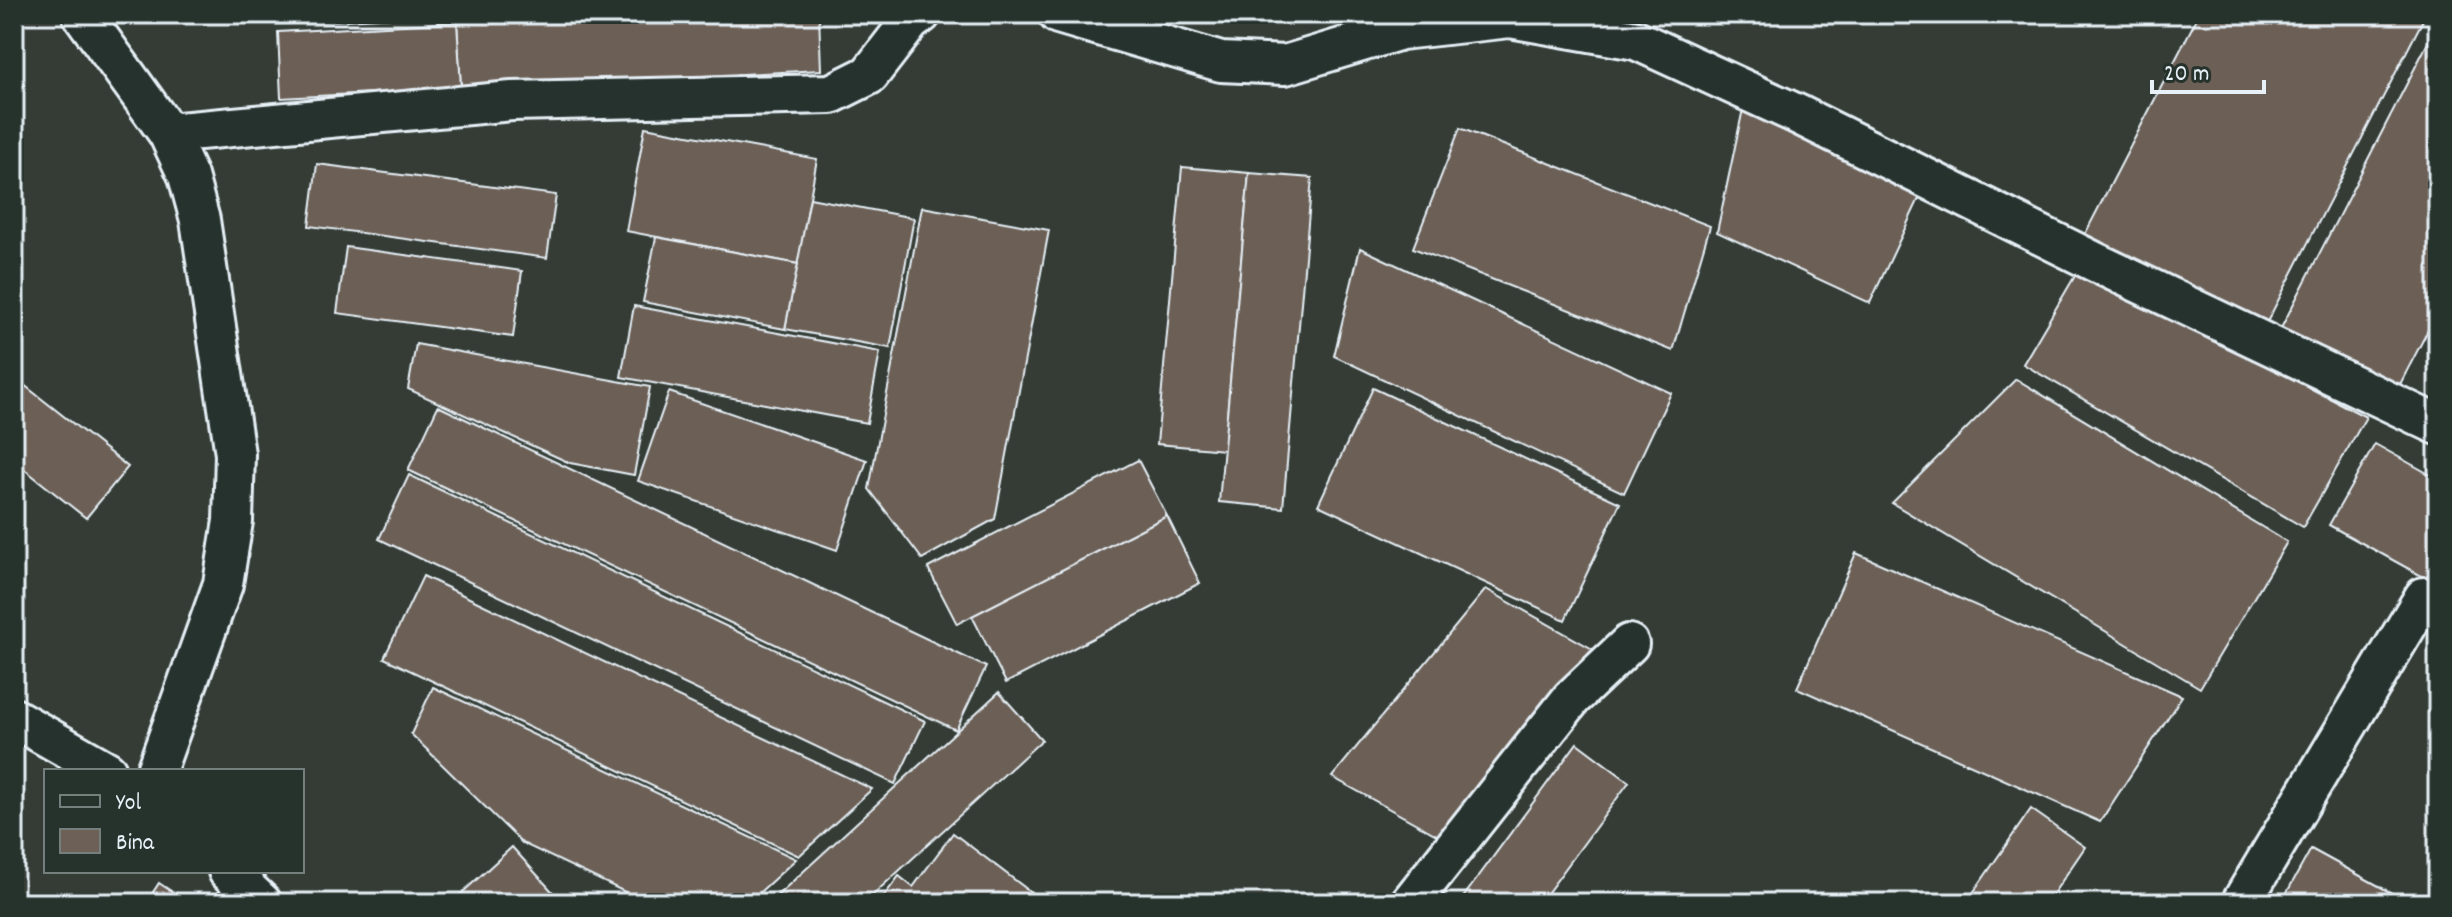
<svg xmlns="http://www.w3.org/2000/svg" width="2452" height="917" font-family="Dekko,sans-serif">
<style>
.building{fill:#6c6057;stroke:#e8f1f8;stroke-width:2}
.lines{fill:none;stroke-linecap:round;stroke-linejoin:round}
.minor-casing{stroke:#e8f1f8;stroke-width:44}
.minor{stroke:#26332d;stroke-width:38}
</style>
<rect width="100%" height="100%" fill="#343c35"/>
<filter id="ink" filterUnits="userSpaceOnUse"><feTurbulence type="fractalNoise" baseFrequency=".0125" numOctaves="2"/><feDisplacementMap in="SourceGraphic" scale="16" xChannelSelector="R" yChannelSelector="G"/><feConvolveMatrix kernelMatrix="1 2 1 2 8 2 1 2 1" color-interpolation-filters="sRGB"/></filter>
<g filter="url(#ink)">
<g class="building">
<path d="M 276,14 L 450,14 L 276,24 Z"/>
<path d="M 618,14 L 819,14 L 821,70 L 461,88 L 457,22 Z"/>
<path d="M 2199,14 L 2426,14 L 2265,326 L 2085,234 Z"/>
<path d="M 457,22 L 461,88 L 281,98 L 278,32 Z"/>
<path d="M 2438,23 L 2438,311 L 2395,394 L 2278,334 Z"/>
<path d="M 1744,104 L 1924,188 L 1870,303 L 1717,232 Z"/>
<path d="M 645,127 L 817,159 L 798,264 L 626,231 Z"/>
<path d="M 1460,128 L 1710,226 L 1673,351 L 1413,248 Z"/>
<path d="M 317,164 L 556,195 L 547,258 L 309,226 Z"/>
<path d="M 1182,167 L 1249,173 L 1224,450 L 1157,444 Z"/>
<path d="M 1249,173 L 1312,178 L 1283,508 L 1219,502 Z"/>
<path d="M 810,198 L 914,218 L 890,348 L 785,329 Z"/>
<path d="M 922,207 L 1049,230 L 995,519 L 922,559 L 869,489 Z"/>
<path d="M 656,237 L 798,264 L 785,329 L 643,302 Z"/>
<path d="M 346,247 L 522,271 L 513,337 L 337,313 Z"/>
<path d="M 1360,248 L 1671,393 L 1624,493 L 1334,356 Z"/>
<path d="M 2079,269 L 2366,417 L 2303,527 L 2023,364 Z"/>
<path d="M 634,306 L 880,352 L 867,423 L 621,377 Z"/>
<path d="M 416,344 L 650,387 L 634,475 L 570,463 L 408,389 Z"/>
<path d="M 14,377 L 128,467 L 86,518 L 14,461 Z"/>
<path d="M 2016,379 L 2287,542 L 2200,688 L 1892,503 Z"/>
<path d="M 1373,388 L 1620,503 L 1565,620 L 1318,505 Z"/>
<path d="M 669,392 L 867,460 L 837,550 L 638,481 Z"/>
<path d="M 438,406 L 986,667 L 956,730 L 408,470 Z"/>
<path d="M 2375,444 L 2438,479 L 2438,585 L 2329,525 Z"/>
<path d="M 1138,460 L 1167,516 L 957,624 L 928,568 Z"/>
<path d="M 409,475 L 925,721 L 895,784 L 379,539 Z"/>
<path d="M 1167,516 L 1200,583 L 1006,683 L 972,616 Z"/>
<path d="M 1856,553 L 2182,696 L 2100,822 L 1797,688 Z"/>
<path d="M 423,576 L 872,789 L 799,856 L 384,658 Z"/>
<path d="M 1486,589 L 1596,651 L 1442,838 L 1332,777 Z"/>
<path d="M 433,687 L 796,859 L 748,903 L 648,903 L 522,843 L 411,734 Z"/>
<path d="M 999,692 L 1042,740 L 864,903 L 769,903 Z"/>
<path d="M 1577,743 L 1629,782 L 1540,903 L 1459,903 Z"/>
<path d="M 2031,809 L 2085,847 L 2047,903 L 1966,903 Z"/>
<path d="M 953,833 L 1045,903 L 879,903 L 899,876 L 913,887 Z"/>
<path d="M 512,847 L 559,899 L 555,903 L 451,903 Z"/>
<path d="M 2311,849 L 2410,903 L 2281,903 Z"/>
<path d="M 159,883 L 189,903 L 146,903 Z"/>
</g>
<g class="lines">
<defs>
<g id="minor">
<path d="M 82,14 L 168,133 L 188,176 L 200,220 L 235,454 L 233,521 L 223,584 L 156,771"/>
<path d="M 1058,14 L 1221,62 L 1285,65 L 1401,30 L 1510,18 L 1636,40 L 1797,114 L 2095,262 L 2438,425"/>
<path d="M 168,133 L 512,101 L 831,94 L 869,75 L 910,22 L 921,14"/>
<path d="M 14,718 L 107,771"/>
<path d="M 228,871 L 262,903"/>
<path d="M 1410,903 L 1572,698 L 1629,644"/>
<path d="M 2241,903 L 2424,597"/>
</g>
</defs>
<use href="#minor" class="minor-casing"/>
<use href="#minor" class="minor"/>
</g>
</g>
<rect width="2452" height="917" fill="none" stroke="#26332d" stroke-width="48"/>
<rect x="24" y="24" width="2404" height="869" fill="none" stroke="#e8f1f8" stroke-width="3" filter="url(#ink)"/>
<rect x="44" y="769" width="260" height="104" fill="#26332d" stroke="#747f7e" stroke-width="2"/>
<rect x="60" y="795" width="40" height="12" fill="#26332d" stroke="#747f7e" stroke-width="2"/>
<text x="116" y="809" font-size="24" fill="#e8f1f8">Yol</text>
<rect x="60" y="829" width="40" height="24" fill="#6c6057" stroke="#747f7e" stroke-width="2"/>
<text x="116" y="849" font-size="24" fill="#e8f1f8">Bina</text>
<path d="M2152 80v12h112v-12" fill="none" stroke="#e8f1f8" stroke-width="4"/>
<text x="2164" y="80" font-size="24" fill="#e8f1f8" stroke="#26332d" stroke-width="6" paint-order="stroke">20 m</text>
</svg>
